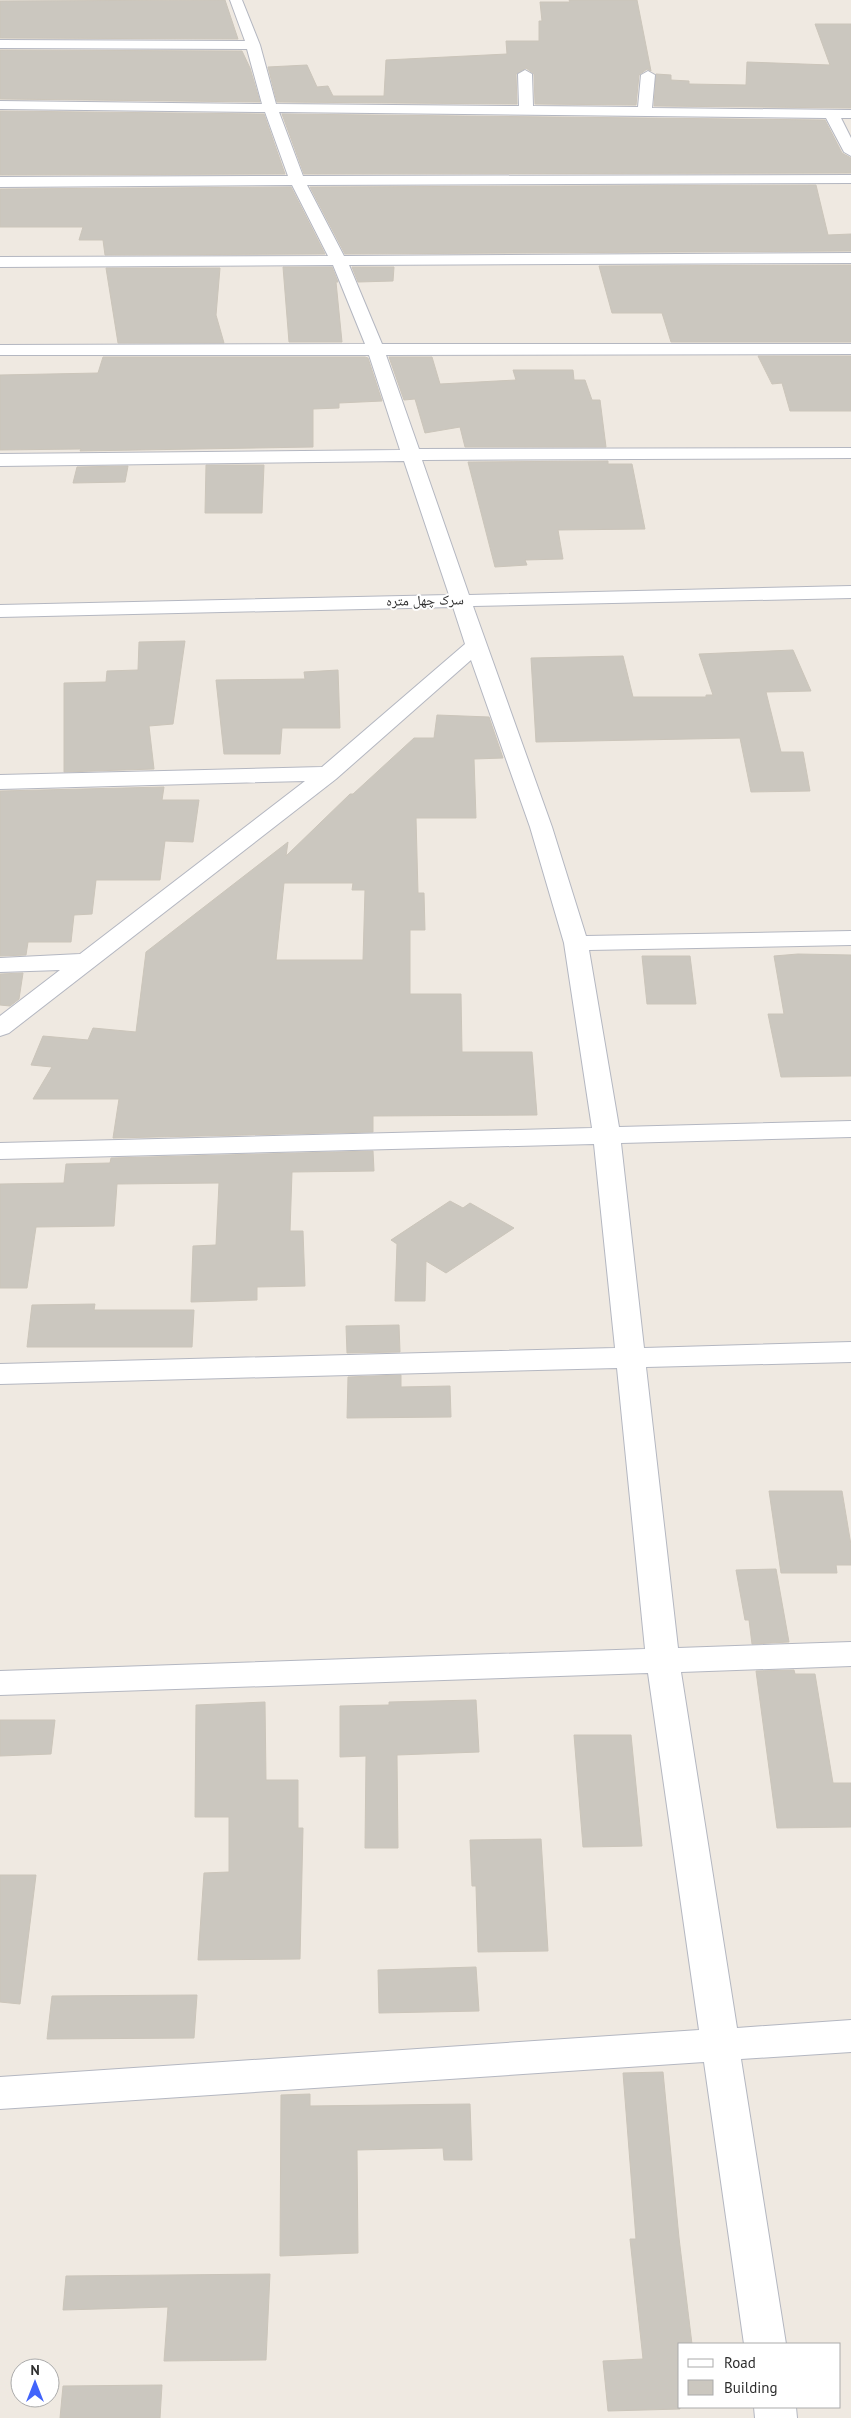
<svg xmlns="http://www.w3.org/2000/svg" width="851" height="2418" font-family="'PT Sans','Noto Naskh Arabic',sans-serif">
<style>
.building{fill:#cbc7bf;stroke:#cbc5ba;fill-rule:evenodd}
.lines{fill:none;stroke-linecap:round;stroke-linejoin:round}
.minor-casing{stroke:#b4b7c1;stroke-width:2}
.minor{fill:#fff;fill-rule:evenodd}
.labels{text-anchor:middle;dominant-baseline:central;stroke-width:4;stroke-linejoin:round;paint-order:stroke}
.far-street-label{font-size:14px;fill:#2e2e2e;stroke:#fff}
</style>
<rect width="100%" height="100%" fill="#efe9e1"/>
<g class="building">
<path d="M 225,0 L 238,39 L 0,38 L 0,1 Z"/>
<path d="M 569,0 L 637,0 L 651,71 L 647,69 L 639,75 L 636,105 L 535,104 L 534,74 L 526,68 L 516,74 L 517,104 L 277,102 L 268,67 L 307,65 L 317,87 L 328,86 L 333,96 L 384,96 L 386,60 L 507,54 L 506,41 L 539,41 L 539,21 L 542,21 L 540,2 L 570,2 Z"/>
<path d="M 815,24 L 851,24 L 851,108 L 654,106 L 656,74 L 671,75 L 671,80 L 689,81 L 689,84 L 746,85 L 747,62 L 830,65 Z"/>
<path d="M 0,50 L 242,51 L 250,68 L 260,102 L 0,99 Z"/>
<path d="M 0,111 L 264,114 L 285,174 L 0,175 Z"/>
<path d="M 282,114 L 825,120 L 842,153 L 851,158 L 851,173 L 304,174 Z"/>
<path d="M 816,185 L 828,235 L 851,234 L 851,251 L 345,254 L 310,187 Z"/>
<path d="M 291,187 L 325,254 L 105,255 L 103,240 L 79,240 L 83,227 L 0,227 L 0,189 Z"/>
<path d="M 851,265 L 851,342 L 671,342 L 662,313 L 612,313 L 599,266 Z"/>
<path d="M 283,267 L 332,267 L 338,282 L 336,282 L 342,342 L 289,342 Z"/>
<path d="M 352,267 L 394,267 L 393,281 L 358,282 Z"/>
<path d="M 106,268 L 220,268 L 216,315 L 224,343 L 118,343 Z"/>
<path d="M 758,356 L 851,356 L 851,411 L 790,411 L 782,383 L 772,384 Z"/>
<path d="M 103,357 L 365,357 L 368,358 L 382,401 L 339,403 L 339,408 L 313,409 L 313,447 L 80,451 L 81,449 L 0,450 L 0,375 L 98,373 Z"/>
<path d="M 389,357 L 432,357 L 440,384 L 516,380 L 513,370 L 573,370 L 574,380 L 585,380 L 592,400 L 600,400 L 606,447 L 465,447 L 460,427 L 425,433 L 415,399 L 404,400 Z"/>
<path d="M 608,461 L 608,464 L 632,464 L 645,529 L 558,530 L 563,559 L 525,560 L 527,565 L 495,567 L 468,462 Z"/>
<path d="M 206,465 L 264,465 L 262,513 L 205,513 Z"/>
<path d="M 128,466 L 125,482 L 73,483 L 77,467 Z"/>
<path d="M 185,641 L 173,724 L 149,726 L 154,769 L 64,772 L 64,683 L 106,682 L 107,671 L 138,670 L 139,642 Z"/>
<path d="M 793,650 L 811,691 L 766,692 L 781,752 L 803,752 L 810,791 L 751,792 L 740,738 L 536,742 L 531,658 L 623,656 L 633,697 L 706,697 L 706,695 L 713,695 L 699,654 Z"/>
<path d="M 338,670 L 340,728 L 282,728 L 280,754 L 224,754 L 216,680 L 305,679 L 304,672 Z"/>
<path d="M 437,715 L 489,717 L 503,758 L 474,759 L 476,818 L 416,818 L 418,893 L 424,893 L 425,930 L 410,930 L 410,994 L 461,994 L 462,1052 L 532,1052 L 537,1115 L 373,1116 L 373,1132 L 113,1138 L 119,1099 L 33,1099 L 52,1067 L 31,1065 L 43,1036 L 88,1040 L 93,1028 L 136,1032 L 146,952 L 288,842 L 286,856 L 350,794 L 353,794 L 414,738 L 434,738 ZM 284,883 L 353,883 L 352,890 L 365,890 L 363,960 L 276,960 Z"/>
<path d="M 164,787 L 162,800 L 199,800 L 193,842 L 165,841 L 160,880 L 96,880 L 92,914 L 74,915 L 71,942 L 28,942 L 26,955 L 0,956 L 0,791 Z"/>
<path d="M 798,954 L 851,955 L 851,1076 L 781,1077 L 768,1014 L 784,1014 L 774,956 Z"/>
<path d="M 642,956 L 690,956 L 696,1004 L 647,1004 Z"/>
<path d="M 23,973 L 19,999 L 10,1006 L 0,1005 L 0,974 Z"/>
<path d="M 373,1151 L 374,1171 L 292,1172 L 290,1231 L 303,1231 L 305,1286 L 257,1287 L 257,1300 L 191,1302 L 193,1246 L 216,1245 L 219,1183 L 117,1184 L 114,1226 L 36,1227 L 27,1288 L 0,1288 L 0,1184 L 64,1183 L 66,1164 L 110,1163 L 111,1158 Z"/>
<path d="M 450,1201 L 463,1208 L 470,1203 L 514,1228 L 446,1273 L 426,1261 L 425,1301 L 395,1301 L 397,1244 L 391,1240 Z"/>
<path d="M 95,1304 L 94,1310 L 194,1310 L 192,1347 L 27,1347 L 32,1305 Z"/>
<path d="M 399,1325 L 400,1352 L 347,1353 L 346,1326 Z"/>
<path d="M 401,1375 L 401,1387 L 450,1386 L 451,1417 L 347,1418 L 348,1377 Z"/>
<path d="M 769,1491 L 842,1491 L 851,1545 L 851,1565 L 836,1565 L 837,1573 L 781,1573 Z"/>
<path d="M 776,1569 L 789,1642 L 752,1644 L 749,1620 L 745,1620 L 736,1570 Z"/>
<path d="M 794,1670 L 795,1674 L 815,1674 L 833,1783 L 851,1783 L 851,1827 L 777,1828 L 756,1671 Z"/>
<path d="M 476,1700 L 479,1752 L 397,1755 L 398,1848 L 365,1848 L 366,1756 L 340,1757 L 340,1706 L 389,1705 L 389,1702 Z"/>
<path d="M 265,1702 L 266,1780 L 298,1780 L 298,1828 L 303,1828 L 300,1959 L 198,1960 L 204,1873 L 229,1872 L 229,1817 L 195,1817 L 196,1705 Z"/>
<path d="M 0,1720 L 55,1720 L 51,1754 L 0,1756 Z"/>
<path d="M 574,1735 L 631,1735 L 642,1846 L 583,1847 Z"/>
<path d="M 541,1839 L 548,1951 L 478,1952 L 476,1886 L 472,1886 L 470,1840 Z"/>
<path d="M 0,1875 L 36,1875 L 20,2004 L 0,2002 Z"/>
<path d="M 476,1967 L 479,2011 L 379,2013 L 378,1970 Z"/>
<path d="M 197,1995 L 194,2038 L 47,2039 L 52,1996 Z"/>
<path d="M 663,2072 L 679,2238 L 692,2344 L 680,2344 L 680,2409 L 608,2411 L 603,2361 L 643,2359 L 630,2239 L 636,2239 L 623,2073 Z"/>
<path d="M 310,2094 L 310,2106 L 470,2104 L 472,2160 L 444,2160 L 443,2148 L 357,2150 L 358,2253 L 280,2256 L 281,2095 Z"/>
<path d="M 270,2274 L 266,2360 L 164,2361 L 168,2307 L 63,2310 L 66,2276 Z"/>
<path d="M 162,2385 L 160,2418 L 60,2418 L 63,2386 Z"/>
</g>
<g class="lines">
<defs>
<g id="minor">
<path d="M 230,0 L 242,0 L 260,45 L 276,104 L 519,106 L 518,74 L 525,70 L 532,74 L 533,106 L 638,107 L 641,75 L 648,71 L 655,75 L 652,108 L 851,110 L 851,118 L 841,118 L 851,138 L 851,156 L 844,152 L 826,118 L 279,112 L 303,176 L 851,175 L 851,183 L 307,185 L 344,256 L 851,253 L 851,263 L 349,265 L 382,344 L 851,344 L 851,354 L 386,355 L 419,449 L 851,448 L 851,458 L 422,460 L 469,595 L 851,586 L 851,598 L 473,606 L 552,827 L 586,936 L 851,931 L 851,945 L 589,950 L 619,1127 L 851,1121 L 851,1137 L 621,1143 L 644,1348 L 851,1342 L 851,1362 L 646,1367 L 678,1648 L 851,1642 L 851,1666 L 681,1672 L 737,2028 L 851,2020 L 851,2052 L 741,2059 L 786,2344 L 744,2344 L 704,2062 L 0,2109 L 0,2077 L 699,2030 L 648,1673 L 0,1695 L 0,1671 L 645,1649 L 617,1368 L 0,1384 L 0,1364 L 615,1348 L 594,1144 L 0,1159 L 0,1143 L 592,1128 L 564,943 L 530,827 L 471,660 L 336,779 L 9,1033 L 0,1036 L 0,1016 L 60,970 L 0,972 L 0,958 L 80,954 L 305,781 L 0,789 L 0,775 L 322,767 L 465,644 L 453,607 L 0,617 L 0,605 L 449,595 L 404,461 L 0,466 L 0,454 L 400,450 L 369,355 L 0,355 L 0,345 L 365,344 L 333,265 L 0,267 L 0,257 L 328,256 L 292,185 L 0,187 L 0,177 L 288,176 L 265,112 L 0,109 L 0,101 L 262,104 L 247,49 L 0,48 L 0,40 L 245,41 Z"/>
<path d="M 754,2407 L 796,2407 L 797,2418 L 755,2418 Z"/>
</g>
</defs>
<use href="#minor" class="minor-casing"/>
<use href="#minor" class="minor"/>
</g>
<g class="labels">
<g class="far-street-label">
<text transform="translate(425 600) rotate(-1)">سرک چهل متره</text>
</g>
</g>
<rect x="678" y="2343" width="162" height="65" fill="#ffffff" stroke="#ababab"/>
<rect x="688" y="2359" width="25" height="8" fill="#ffffff" stroke="#ababab"/>
<text x="724" y="2368" font-size="15" fill="#2e2e2e">Road</text>
<rect x="688" y="2380" width="25" height="15" fill="#cbc7bf" stroke="#ababab"/>
<text x="724" y="2393" font-size="15" fill="#2e2e2e">Building</text>
<g transform="translate(35 2383)"><circle r="24" fill="#ffffff" stroke="#ababab"/>
<path d="M0-4L9 19L0 12L-9 19Z" fill="#4264fb"/>
<text y="-8" font-size="14" font-weight="bold" text-anchor="middle" fill="#2e2e2e">N</text>
</g>
</svg>
